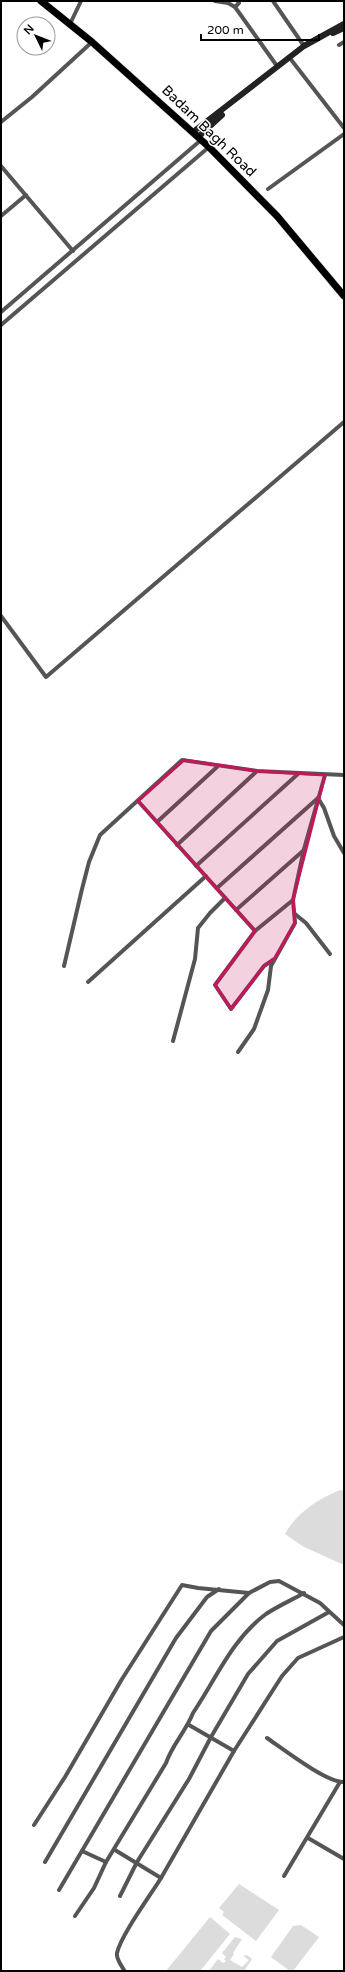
<svg xmlns="http://www.w3.org/2000/svg" width="345" height="1972" font-family="'Varela Round',sans-serif">
<style>
.green{fill:#dcdcdc}
.lines{fill:none;stroke-linecap:round;stroke-linejoin:round}
.primary-casing{stroke:#dbdbdb;stroke-width:8}
.minor{stroke:#555;stroke-width:4}
.secondary{stroke:#222;stroke-width:6}
.primary{stroke:#000;stroke-width:7}
.marked{fill:#c2185b;fill-opacity:0.2;stroke:#c2185b;stroke-width:3;stroke-linejoin:round}
.labels{text-anchor:middle;dominant-baseline:central;stroke-width:3;stroke-linejoin:round;paint-order:stroke}
.street-label{font-size:14px;fill:#000;stroke:#fff}
</style>
<rect width="100%" height="100%" fill="#fff"/>
<g class="green">
<path d="M 340,1490 L 344,1491 L 344,1565 L 304,1547 L 285,1534 C 298,1511 317,1500 340,1490 Z"/>
<path d="M 239,1884 L 279,1910 L 256,1941 L 222,1915 L 224,1912 L 219,1908 Z"/>
<path d="M 210,1917 L 230,1934 L 200,1971 L 166,1971 Z"/>
<path d="M 301,1925 L 319,1937 L 293,1971 L 290,1971 L 271,1957 L 293,1926 Z"/>
<path d="M 235,1937 L 242,1939 L 233,1953 L 234,1954 L 230,1960 L 242,1967 L 249,1960 L 243,1956 L 247,1955 L 252,1959 L 244,1971 L 209,1971 L 218,1959 L 223,1963 L 226,1961 L 224,1959 L 226,1957 L 222,1953 Z"/>
</g>
<g class="lines">
<defs>
<path id="primary" d="M 41,1 L 92,42 L 209,147 L 277,216 L 344,296"/>
</defs>
<use href="#primary" class="primary-casing"/>
<g class="minor">
<path d="M 215,1 L 228,3 L 235,7 L 277,66"/>
<path d="M 273,1 L 304,46"/>
<path d="M 235,7 L 239,3 L 238,1"/>
<path d="M 70,24 L 81,1"/>
<path d="M 339,45 L 344,42"/>
<path d="M 289,57 L 344,128"/>
<path d="M 1,122 L 32,97 L 92,42"/>
<path d="M 1,166 L 73,251"/>
<path d="M 268,189 L 344,134"/>
<path d="M 1,216 L 26,195"/>
<path d="M 1,312 L 201,140"/>
<path d="M 1,325 L 209,147"/>
<path d="M 1,616 L 46,677 L 344,422"/>
<path d="M 318,798 L 324,808 L 334,836 L 344,853"/>
<path d="M 138,801 L 255,931"/>
<path d="M 157,822 L 217,767"/>
<path d="M 177,845 L 257,771"/>
<path d="M 196,866 L 299,773"/>
<path d="M 217,888 L 318,798"/>
<path d="M 236,910 L 304,850"/>
<path d="M 295,914 L 306,923 L 330,954"/>
<path d="M 273,960 L 264,966 L 231,1009 L 215,985 L 255,931 L 293,900"/>
<path d="M 64,966 L 82,889 L 89,862 L 100,835 L 182,760 L 257,771 L 344,775"/>
<path d="M 88,982 L 206,876"/>
<path d="M 173,1041 L 195,959 L 198,928 L 210,913 L 225,898"/>
<path d="M 238,1052 L 254,1029 L 268,990 L 271,966 L 295,923 L 293,900 L 304,849 L 325,775"/>
<path d="M 189,1725 L 234,1751"/>
<path d="M 267,1738 C 283,1749 327,1783 344,1782"/>
<path d="M 34,1825 L 65,1777 L 122,1679 L 182,1585 L 198,1588 L 249,1593 L 270,1582 L 279,1581 L 320,1603 L 344,1625"/>
<path d="M 308,1838 L 344,1859"/>
<path d="M 115,1850 L 161,1878 L 234,1751 L 282,1676 L 298,1658 L 344,1637"/>
<path d="M 82,1851 L 106,1862"/>
<path d="M 45,1862 L 176,1638 L 207,1597 L 219,1589"/>
<path d="M 284,1876 L 340,1782"/>
<path d="M 59,1890 L 211,1631 L 249,1593"/>
<path d="M 120,1896 L 137,1862 L 189,1779 L 211,1737 L 248,1674 L 277,1641 L 329,1612"/>
<path d="M 75,1916 L 94,1888 L 106,1862 L 166,1763 C 172,1745 186,1731 193,1713 C 216,1679 232,1639 266,1614 C 278,1606 292,1600 304,1593"/>
<path d="M 124,1970 C 121,1965 116,1959 117,1953 C 121,1935 150,1896 161,1878"/>
</g>
<g class="secondary">
<path d="M 333,33 L 344,28"/>
<path d="M 193,132 L 304,46 L 344,24"/>
<path d="M 198,137 L 222,115"/>
</g>
<use href="#primary" class="primary"/>
</g>
<path class="marked" d="M 184,760 L 257,771 L 325,775 L 293,900 L 295,923 L 275,958 L 264,966 L 231,1009 L 215,985 L 255,931 L 138,801 Z"/>
<g class="labels">
<g class="street-label">
<text transform="translate(209 131) rotate(44)">Badam Bagh Road</text>
</g>
</g>
<rect width="345" height="1972" fill="none" stroke="#000000" stroke-width="4"/>
<g transform="translate(36 36) rotate(313)"><circle r="19" fill="#ffffff" stroke="#999999"/>
<path d="M0-3L7 15L0 10L-7 15Z" fill="#000000"/>
<text y="-6" font-size="11" font-weight="bold" text-anchor="middle" fill="#000000">N</text>
</g>
<path d="M201 34v6h118v-6" fill="none" stroke="#000000" stroke-width="2"/>
<text x="207" y="34" font-size="12" fill="#000000" stroke="#ffffff" stroke-width="3" paint-order="stroke">200 m</text>
</svg>
